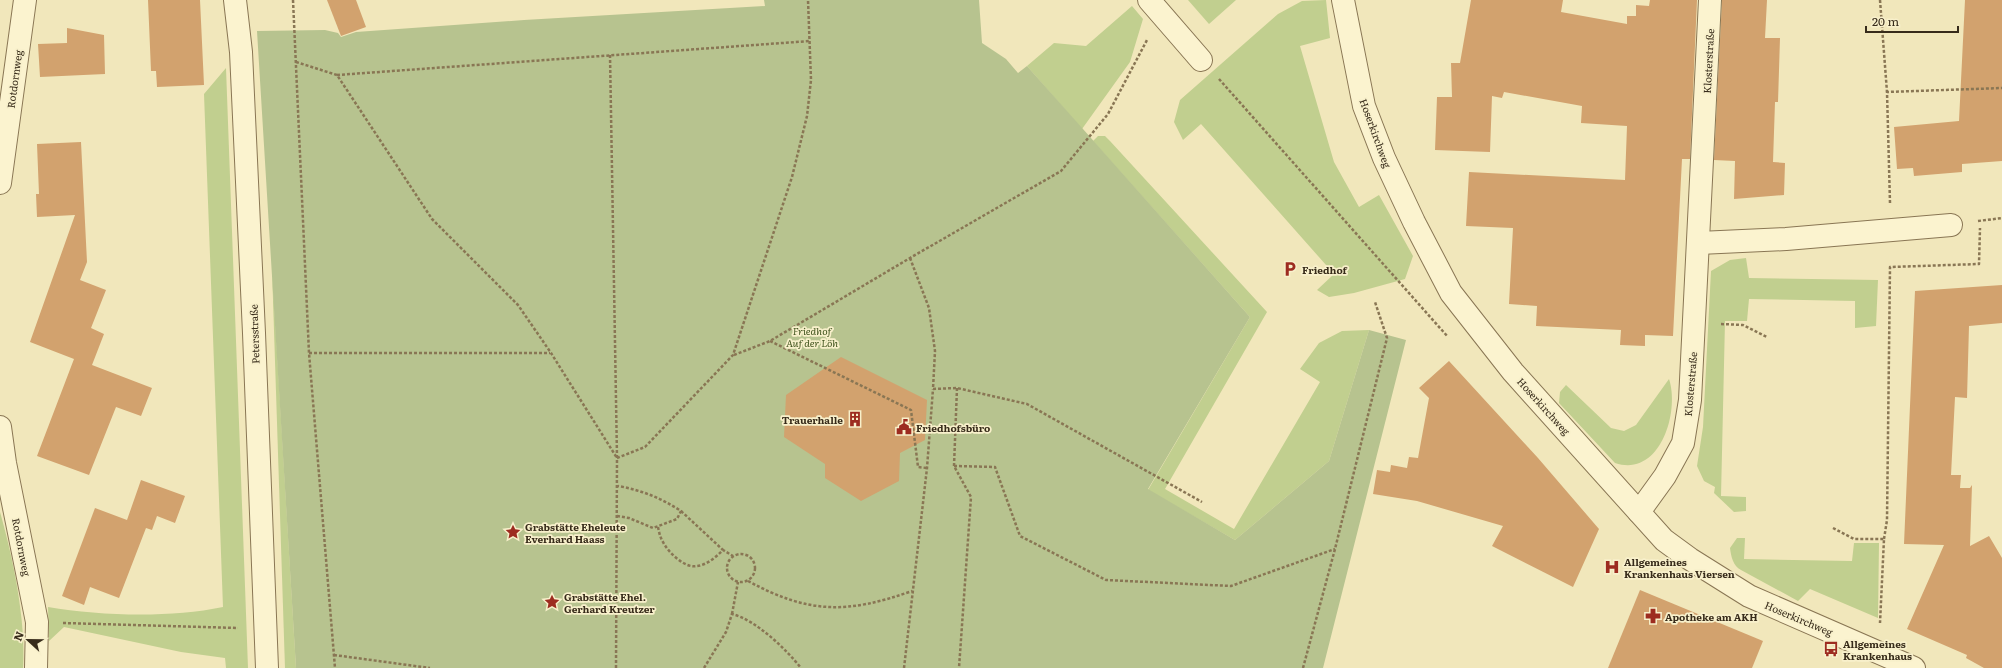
<svg xmlns="http://www.w3.org/2000/svg" width="2002" height="668" font-family="Literata,serif">
<style>
.green{fill:#c1cf8f}
.cemetery{fill:#b7c38f}
.building{fill:#d2a26e}
.lines{fill:none;stroke-linecap:round;stroke-linejoin:round}
.minor-casing{stroke:#897654;stroke-width:24}
.path{stroke:#897654;stroke-width:2.5;stroke-dasharray:3 2;stroke-linecap:butt}
.minor{stroke:#fbf3cf;stroke-width:22}
.labels{text-anchor:middle;dominant-baseline:central;stroke-width:3.5;stroke-linejoin:round;paint-order:stroke}
.street-label{font-size:10px;fill:#372b1a;stroke:#f8f0cb}
.poi-label{font-size:10px;font-weight:bold;fill:#372b1a;stroke:#f8f0cb;text-anchor:start}
.park-label{font-size:10px;font-style:italic;fill:#42551f;stroke:#f8f0cb}
</style>
<rect width="100%" height="100%" fill="#f1e7bb"/>
<g class="green">
<path d="M 1188,0 L 1236,0 L 1209,24 Z"/>
<path d="M 1326,0 L 1330,38 L 1300,46 L 1334,162 L 1359,207 L 1379,195 L 1413,256 L 1405,279 L 1354,293 L 1329,297 L 1317,290 L 1334,274 L 1201,124 L 1183,140 L 1174,122 L 1180,100 L 1278,14 L 1302,1 Z"/>
<path d="M 1132,6 L 1143,19 L 1130,62 L 1082,129 L 1027,66 L 1054,43 L 1086,46 Z"/>
<path d="M 226,68 L 248,668 L 226,668 L 225,658 L 181,652 L 64,627 L 49,641 L 48,607 C 102,616 170,618 223,607 L 204,94 Z"/>
<path d="M 1098,136 L 1105,136 L 1110,141 L 1267,312 L 1165,489 L 1234,529 L 1320,382 L 1300,369 L 1319,343 L 1342,331 L 1369,330 L 1329,461 L 1235,540 L 1148,490 L 1250,317 L 1093,141 Z"/>
<path d="M 1746,258 L 1749,278 L 1878,280 L 1876,326 L 1855,328 L 1855,301 L 1749,299 L 1747,321 L 1725,321 L 1721,496 L 1746,497 L 1746,511 L 1734,512 L 1714,493 L 1715,487 L 1704,481 L 1697,466 L 1703,427 L 1711,271 L 1730,260 Z"/>
<path d="M 272,269 L 296,668 L 285,668 Z"/>
<path d="M 1669,379 C 1680,412 1660,478 1615,463 L 1559,403 L 1560,392 L 1566,385 L 1611,428 L 1624,431 L 1636,425 Z"/>
<path d="M 0,512 C 13,558 26,620 23,668 L 0,668 Z"/>
<path d="M 1737,538 L 1745,538 L 1744,559 L 1852,561 L 1854,543 L 1879,543 L 1878,618 L 1810,589 L 1798,601 L 1741,570 C 1733,566 1731,556 1730,548 Z"/>
</g>
<path class="cemetery" d="M 764,0 L 979,0 L 982,43 L 1006,59 L 1018,73 L 1027,66 L 1250,317 L 1148,489 L 1235,540 L 1329,461 L 1369,330 L 1406,340 L 1323,668 L 296,668 L 257,31 L 325,30 L 338,33 L 341,37 L 356,32 L 524,20 L 765,6 Z"/>
<g class="building">
<path d="M 148,0 L 200,0 L 204,85 L 157,87 L 156,71 L 151,71 Z"/>
<path d="M 327,0 L 356,0 L 366,27 L 341,36 Z"/>
<path d="M 1471,0 L 1563,0 L 1561,12 L 1627,24 L 1627,16 L 1636,16 L 1636,5 L 1649,6 L 1650,0 L 1697,0 L 1690,159 L 1682,159 L 1673,336 L 1645,335 L 1645,346 L 1620,345 L 1621,330 L 1536,326 L 1537,306 L 1509,304 L 1513,228 L 1466,226 L 1469,172 L 1625,180 L 1627,126 L 1581,123 L 1582,106 L 1504,92 L 1502,98 L 1492,96 L 1490,152 L 1435,150 L 1437,97 L 1452,97 L 1451,63 L 1460,63 Z"/>
<path d="M 1722,0 L 1767,0 L 1765,38 L 1780,38 L 1778,102 L 1775,102 L 1773,162 L 1785,163 L 1784,195 L 1734,199 L 1735,161 L 1714,160 Z"/>
<path d="M 1965,0 L 2002,0 L 2002,161 L 1962,164 L 1962,172 L 1914,176 L 1913,168 L 1897,169 L 1894,127 L 1959,121 Z"/>
<path d="M 67,28 L 104,35 L 105,74 L 40,77 L 38,44 L 67,43 Z"/>
<path d="M 81,142 L 87,262 L 80,280 L 106,290 L 91,328 L 104,334 L 92,365 L 152,388 L 141,416 L 116,407 L 89,475 L 37,456 L 74,359 L 30,342 L 75,215 L 37,217 L 36,194 L 39,194 L 37,144 Z"/>
<path d="M 2002,285 L 2002,323 L 1969,326 L 1967,398 L 1955,397 L 1951,475 L 1961,475 L 1960,488 L 1970,488 L 1972,485 L 1970,546 L 1989,536 L 2002,558 L 2002,668 L 1984,668 L 1966,658 L 1967,655 L 1907,629 L 1944,545 L 1904,544 L 1915,291 Z"/>
<path d="M 841,357 L 927,400 L 925,440 L 900,453 L 899,481 L 861,501 L 825,478 L 825,464 L 784,437 L 786,395 Z"/>
<path d="M 1449,361 L 1538,458 L 1599,529 L 1573,587 L 1492,546 L 1503,526 L 1417,501 L 1373,494 L 1377,470 L 1390,472 L 1391,465 L 1407,468 L 1409,457 L 1418,458 L 1429,398 L 1419,388 Z"/>
<path d="M 141,480 L 185,496 L 175,523 L 157,516 L 152,530 L 146,528 L 119,598 L 90,587 L 84,605 L 62,596 L 95,508 L 127,520 Z"/>
<path d="M 1640,590 L 1763,641 L 1752,668 L 1608,668 Z"/>
</g>
<g class="lines">
<defs>
<g id="minor">
<path d="M 235,0 L 241,52 L 254,333 L 267,668"/>
<path d="M 1149,0 L 1201,60"/>
<path d="M 1343,0 L 1364,106 L 1384,158 L 1414,222 L 1451,293 L 1513,372 L 1664,540 L 1690,559 L 1749,596 L 1914,668"/>
<path d="M 0,183 L 25,0"/>
<path d="M 1699,243 L 1786,239 L 1951,225"/>
<path d="M 0,427 L 5,463 L 37,622 L 36,668"/>
<path d="M 1639,512 L 1665,476 L 1683,443 L 1690,400 L 1710,0"/>
</g>
</defs>
<use href="#minor" class="minor-casing"/>
<g class="path">
<path d="M 293,0 L 309,353 L 335,668"/>
<path d="M 1880,0 L 1887,92"/>
<path d="M 610,55 L 617,457"/>
<path d="M 296,62 L 337,75 L 432,219 L 518,305 L 551,353 L 617,458"/>
<path d="M 337,75 L 810,41"/>
<path d="M 1219,79 L 1448,337"/>
<path d="M 1890,203 L 1887,92 L 2002,88"/>
<path d="M 1978,221 L 2002,218"/>
<path d="M 910,258 L 929,308 L 935,351 L 933,389 L 957,388 L 1027,404 L 1202,502"/>
<path d="M 1721,324 L 1743,325 L 1767,337"/>
<path d="M 770,341 L 911,410 L 918,467 L 927,468"/>
<path d="M 309,353 L 550,353"/>
<path d="M 734,355 L 770,341 L 910,258 L 1061,171 L 1108,114 L 1147,40"/>
<path d="M 957,388 L 954,466 L 971,497 L 959,668"/>
<path d="M 954,466 L 995,467 L 1020,536 L 1106,580 L 1231,586 L 1335,549"/>
<path d="M 681,511 L 723,550"/>
<path d="M 617,516 L 629,518 L 653,528 L 677,519 L 681,511 C 661,498 641,490 618,486"/>
<path d="M 658,527 C 659,532 660,537 663,542 C 668,552 685,569 697,566 C 707,565 716,557 723,550 L 733,556"/>
<path d="M 1833,528 L 1854,539 L 1884,539 L 1880,623"/>
<path d="M 1884,539 L 1887,520 L 1890,267 L 1979,264 L 1980,228"/>
<circle cx="741" cy="568" r="14"/>
<path d="M 748,581 C 809,614 847,614 912,591"/>
<path d="M 732,614 L 738,582"/>
<path d="M 63,623 L 238,628"/>
<path d="M 334,655 L 430,668"/>
<path d="M 616,668 L 617,458 L 645,447 L 733,355 L 792,177 L 807,116 L 811,80 L 808,0"/>
<path d="M 704,668 L 726,632 L 732,614 C 756,620 786,649 801,668"/>
<path d="M 904,668 L 927,468 L 933,389"/>
<path d="M 1303,668 L 1335,549 L 1387,338 L 1375,302"/>
</g>
<use href="#minor" class="minor"/>
</g>
<defs>
<symbol id="parking-bare" viewBox="-9 -9 18 18"><path d="M-3.5-5.5H1a3.5 3.5 0 0 1 0 7H-1V5.5H-3.5ZM-1-3.4V-.6H.8a1.4 1.4 0 0 0 0-2.8Z" fill="#9d2c20" stroke="#f8f0cb" stroke-width="2.5" paint-order="stroke"/></symbol>
<symbol id="building-bare" viewBox="-9 -9 18 18"><path d="M-4-6H4V6H1V3H-1V6H-4ZM-2.5-4.3h1.7v1.8h-1.7ZM.8-4.3h1.7v1.8H.8ZM-2.5-1h1.7V.8h-1.7ZM.8-1h1.7V.8H.8Z" fill="#9d2c20" stroke="#f8f0cb" stroke-width="2.5" paint-order="stroke"/></symbol>
<symbol id="civic-bare" viewBox="-9 -9 18 18"><path d="M-.6-6.5H3V-4.5H.6V-3L4-1V1h2V6H-6V1h2V-1L-.6-3ZM-1.2 2.5V6h2.4V2.5Z" fill="#9d2c20" stroke="#f8f0cb" stroke-width="2.5" paint-order="stroke"/></symbol>
<symbol id="sight-bare" viewBox="-9 -9 18 18"><path d="M0-6L1.8-2.2L6-1.7L2.9 1.2L3.7 5.4L0 3.3L-3.7 5.4L-2.9 1.2L-6-1.7L-1.8-2.2Z" fill="#9d2c20" stroke="#f8f0cb" stroke-width="2.5" paint-order="stroke"/></symbol>
<symbol id="hospital-bare" viewBox="-9 -9 18 18"><path d="M-5-5h3v3.5h4V-5h3V5h-3V1.5h-4V5h-3Z" fill="#9d2c20" stroke="#f8f0cb" stroke-width="2.5" paint-order="stroke"/></symbol>
<symbol id="pharmacy-bare" viewBox="-9 -9 18 18"><path d="M-2-6h4v4h4v4h-4v4h-4v-4h-4v-4h4Z" fill="#9d2c20" stroke="#f8f0cb" stroke-width="2.5" paint-order="stroke"/></symbol>
<symbol id="bus-bare" viewBox="-9 -9 18 18"><path d="M-5-6H5V4H4V6H2V4H-2V6H-4V4H-5ZM-3.5-4V0h7V-4ZM-3.5 1.2v1.5H-2V1.2ZM2 1.2v1.5H3.5V1.2Z" fill="#9d2c20" stroke="#f8f0cb" stroke-width="2.5" paint-order="stroke"/></symbol>
</defs>
<g fill-rule="evenodd">
<use href="#parking-bare" x="1279" y="258" width="22" height="22"/>
<use href="#building-bare" x="844" y="408" width="22" height="22"/>
<use href="#civic-bare" x="893" y="416" width="22" height="22"/>
<use href="#sight-bare" x="502" y="521" width="22" height="22"/>
<use href="#hospital-bare" x="1601" y="556" width="22" height="22"/>
<use href="#sight-bare" x="541" y="591" width="22" height="22"/>
<use href="#pharmacy-bare" x="1642" y="605" width="22" height="22"/>
<use href="#bus-bare" x="1820" y="638" width="22" height="22"/>
</g>
<g class="labels">
<g class="street-label">
<text transform="translate(1708 61) rotate(-87)">Klosterstraße</text>
<text transform="translate(14 79) rotate(-82)">Rotdornweg</text>
<text transform="translate(1376 133) rotate(70)">Hoserkirchweg</text>
<text transform="translate(254 334) rotate(-92)">Petersstraße</text>
<text transform="translate(1690 384) rotate(-85)">Klosterstraße</text>
<text transform="translate(1544 406) rotate(48)">Hoserkirchweg</text>
<text transform="translate(22 547) rotate(79)">Rotdornweg</text>
<text transform="translate(1799 618) rotate(23)">Hoserkirchweg</text>
</g>
<g class="poi-label">
<text x="1302" y="269">Friedhof</text>
<text x="843" y="419" text-anchor="end">Trauerhalle</text>
<text x="916" y="427">Friedhofsbüro</text>
<text x="525" y="526">Grabstätte Eheleute<tspan x="525" dy="12">Everhard Haass</tspan></text>
<text x="1624" y="561">Allgemeines<tspan x="1624" dy="12">Krankenhaus Viersen</tspan></text>
<text x="564" y="596">Grabstätte Ehel.<tspan x="564" dy="12">Gerhard Kreutzer</tspan></text>
<text x="1665" y="616">Apotheke am AKH</text>
<text x="1843" y="643">Allgemeines<tspan x="1843" dy="12">Krankenhaus</tspan></text>
</g>
<g class="park-label">
<text x="812" y="330">Friedhof<tspan x="812" dy="12">Auf der Löh</tspan></text>
</g>
</g>
<g transform="translate(28 640) rotate(292)" stroke="#f8f0cb" stroke-width="3" paint-order="stroke">
<path d="M0-3L7 15L0 10L-7 15Z" fill="#372b1a"/>
<text y="-6" font-size="11" font-weight="bold" text-anchor="middle" fill="#372b1a">N</text>
</g>
<path d="M1866 26v6h92v-6" fill="none" stroke="#372b1a" stroke-width="2"/>
<text x="1872" y="26" font-size="12" fill="#372b1a" stroke="#f8f0cb" stroke-width="3" paint-order="stroke">20 m</text>
</svg>
